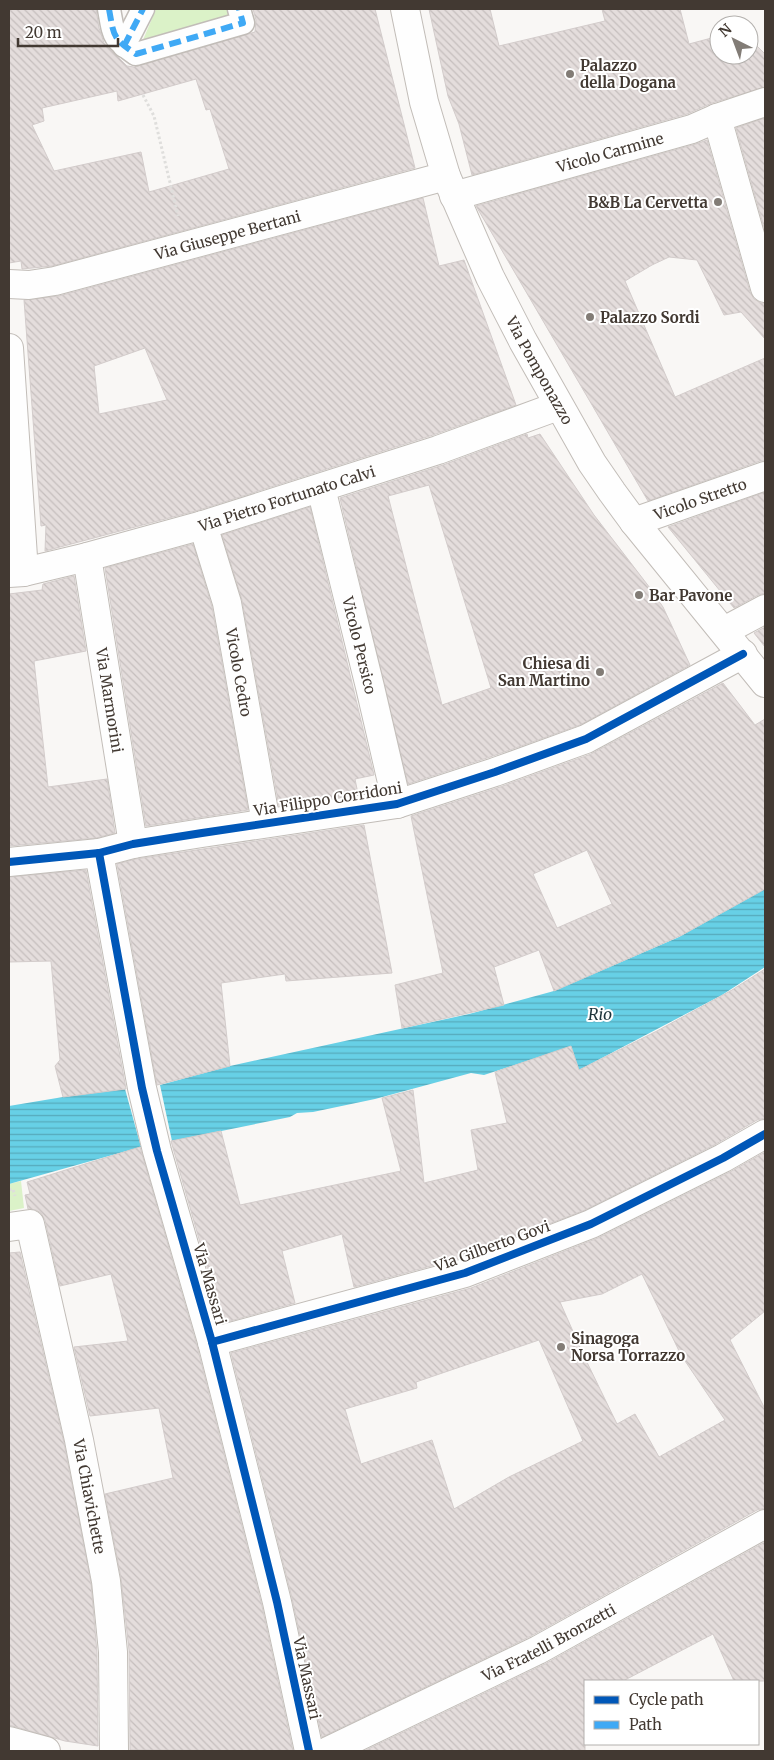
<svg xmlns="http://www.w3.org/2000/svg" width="774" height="1760" font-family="Merriweather,serif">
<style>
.green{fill:#dbf2c8}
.water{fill:url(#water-rules)}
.building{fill:url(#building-back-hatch);stroke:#d3cccb;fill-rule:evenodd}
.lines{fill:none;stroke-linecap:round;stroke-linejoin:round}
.pedestrian-casing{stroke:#c2bdb8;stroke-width:25}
.minor-casing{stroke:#c2bdb8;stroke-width:30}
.tertiary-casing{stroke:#c2bdb8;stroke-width:30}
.secondary-casing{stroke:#c2bdb8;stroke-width:30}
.path{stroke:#dfdedc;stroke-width:3;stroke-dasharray:2.5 2.5;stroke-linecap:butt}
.pedestrian{stroke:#fefefe;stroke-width:22}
.minor{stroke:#fefefe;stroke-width:28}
.tertiary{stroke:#fefefe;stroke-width:28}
.secondary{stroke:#fefefe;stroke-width:28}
.quiet{stroke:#3fa9f5;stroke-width:6;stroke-dasharray:12 6;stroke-linecap:butt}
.cycleway-casing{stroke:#fff;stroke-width:11}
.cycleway{stroke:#0057b8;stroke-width:8}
.poi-dot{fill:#827c76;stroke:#fff;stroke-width:2}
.labels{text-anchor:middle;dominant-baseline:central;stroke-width:4;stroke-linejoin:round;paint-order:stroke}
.poi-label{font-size:15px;font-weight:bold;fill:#423932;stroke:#fff;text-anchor:start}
.street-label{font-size:15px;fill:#423932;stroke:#fff}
.water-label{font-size:16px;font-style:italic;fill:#1d343b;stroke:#fff}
</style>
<defs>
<pattern id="water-rules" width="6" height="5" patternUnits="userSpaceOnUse" patternTransform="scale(1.25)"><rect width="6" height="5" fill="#67d0e6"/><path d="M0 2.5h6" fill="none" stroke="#56aabb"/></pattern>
<pattern id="building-back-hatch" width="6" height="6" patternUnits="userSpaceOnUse" patternTransform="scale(1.25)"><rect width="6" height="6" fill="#e4dddc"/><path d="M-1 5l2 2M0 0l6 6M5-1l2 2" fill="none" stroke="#c5bebd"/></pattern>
</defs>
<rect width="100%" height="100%" fill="#f9f7f5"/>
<g class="green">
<path d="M 156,9 L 233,9 L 235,19 L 140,47 Z"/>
<path d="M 21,1181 L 24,1208 L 9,1211 L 9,1184 Z"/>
</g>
<g class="water">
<path d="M 765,889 L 765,967 L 722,995 L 579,1070 L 570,1047 L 484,1075 L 471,1073 L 375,1099 L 313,1112 L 297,1113 L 290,1117 L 172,1141 L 160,1085 L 230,1066 L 469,1014 L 554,991 L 679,937 Z"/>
<path d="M 125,1089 L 141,1147 L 9,1184 L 9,1106 L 63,1097 Z"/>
</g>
<g class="building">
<path d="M 9,9 L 96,9 L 99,28 L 104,43 L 127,66 L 134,67 L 255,32 L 256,20 L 253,9 L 375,9 L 415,168 L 52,266 L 22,269 L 21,261 L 9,263 ZM 196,79 L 206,110 L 210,109 L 229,169 L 149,192 L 141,152 L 54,171 L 32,125 L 44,121 L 42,108 L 117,91 L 118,101 Z"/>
<path d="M 429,9 L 490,9 L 499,46 L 605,21 L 602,9 L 680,9 L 689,44 L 719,36 L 719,55 L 749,55 L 749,38 L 765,54 L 765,87 L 712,103 L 687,114 L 472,175 L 459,124 L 448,96 Z"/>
<path d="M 765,118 L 765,231 L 736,128 Z"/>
<path d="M 707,140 L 750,292 L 754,299 L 761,303 L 765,303 L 765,339 L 741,312 L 724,315 L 697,260 L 669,257 L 652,265 L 625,281 L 675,397 L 765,358 L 765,461 L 760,461 L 648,501 L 476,206 L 696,144 Z"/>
<path d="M 423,198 L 439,266 L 464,260 L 516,405 L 433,435 L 199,510 L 45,551 L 46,525 L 41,526 L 24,300 L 59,296 ZM 145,348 L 167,400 L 99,414 L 94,366 Z"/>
<path d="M 527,434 L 528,438 L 540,434 L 594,515 L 650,588 L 663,607 L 690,665 L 580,725 L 490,757 L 408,784 L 340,498 L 443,465 ZM 429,485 L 491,688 L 442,705 L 388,496 Z"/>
<path d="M 765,492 L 765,593 L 758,595 L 734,608 L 668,527 Z"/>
<path d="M 310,507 L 374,775 L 355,779 L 358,794 L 279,806 L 242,600 L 222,535 Z"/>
<path d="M 193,544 L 212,607 L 248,810 L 146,826 L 105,568 Z"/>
<path d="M 74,576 L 86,651 L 34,661 L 48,787 L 107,779 L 115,833 L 96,838 L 9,846 L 9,594 L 42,590 L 43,584 Z"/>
<path d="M 765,627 L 765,647 L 754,633 Z"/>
<path d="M 723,683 L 755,725 L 765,719 L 765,889 L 682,935 L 554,991 L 539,950 L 494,967 L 504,1005 L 402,1028 L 395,985 L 443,973 L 411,816 L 500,787 L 591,754 ZM 587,850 L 612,904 L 557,928 L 533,874 Z"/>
<path d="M 364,825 L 392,973 L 286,981 L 285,974 L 221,983 L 230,1066 L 157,1085 L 117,864 L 136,859 Z"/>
<path d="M 86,870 L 126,1089 L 63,1097 L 55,1066 L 60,1060 L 51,961 L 9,962 L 9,877 Z"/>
<path d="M 765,969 L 765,1118 L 757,1120 L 716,1144 L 585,1210 L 460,1258 L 354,1287 L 342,1234 L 282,1251 L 295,1303 L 223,1323 L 171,1141 L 221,1131 L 240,1205 L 401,1171 L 382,1098 L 413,1090 L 424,1183 L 478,1170 L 471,1130 L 507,1123 L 495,1072 L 571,1046 L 579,1070 L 657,1031 L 732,990 Z"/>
<path d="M 140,1147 L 197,1346 L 262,1606 L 293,1751 L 130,1750 L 129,1650 L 121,1578 L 105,1494 L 173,1478 L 159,1408 L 90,1416 L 74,1347 L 128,1341 L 111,1274 L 60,1286 L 45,1220 L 41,1213 L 36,1210 L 28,1209 L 25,1195 L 30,1194 L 27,1182 Z"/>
<path d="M 765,1152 L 765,1311 L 730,1340 L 765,1409 L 765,1508 L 757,1510 L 531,1636 L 322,1737 L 292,1598 L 231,1353 L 471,1288 L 598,1238 L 730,1172 ZM 642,1274 L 681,1355 L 725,1420 L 659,1457 L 635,1414 L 617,1424 L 583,1354 L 560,1302 L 602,1294 ZM 539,1340 L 583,1441 L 509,1477 L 454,1509 L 432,1440 L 361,1464 L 345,1409 L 417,1388 L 416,1382 Z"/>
<path d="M 20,1252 L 64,1443 L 91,1583 L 97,1653 L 98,1746 L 65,1741 L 9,1725 L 9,1253 Z"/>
<path d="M 765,1542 L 765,1681 L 734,1681 L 713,1634 L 623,1681 L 585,1681 L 585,1751 L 364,1751 L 545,1664 Z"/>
</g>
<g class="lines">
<defs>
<g id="pedestrian">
<path d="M 109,9 C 114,36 112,38 136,54 L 243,23 L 239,9"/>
<path d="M 124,46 L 143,9"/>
</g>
<g id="minor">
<path d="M 717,118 L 765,288"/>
<path id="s1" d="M 454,196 L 692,129 L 717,118 L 765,102"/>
<path id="s2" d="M 9,284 L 29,285 L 55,281 L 446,176"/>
<path d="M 9,348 L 24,572"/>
<path id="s3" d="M 321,488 L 370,687 L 397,804"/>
<path id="s4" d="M 634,522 L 765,476"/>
<path id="s5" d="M 203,525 L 227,603 L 266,823"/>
<path id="s6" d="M 87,557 L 133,844"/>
<path id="s7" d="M 9,573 L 24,572 L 87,557 L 203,525 L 438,450 L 558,406"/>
<path d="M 724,631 L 765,609"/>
<path d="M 99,853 L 142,1088 L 157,1151 L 212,1342 L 277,1602 L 309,1751"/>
<path d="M 9,862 L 99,853 L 133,844 L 202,833 L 397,804 L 495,772 L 586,739 L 743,654"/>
<path id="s8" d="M 9,1227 L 30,1224 L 79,1440 L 106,1581 L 113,1652 L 114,1751"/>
<path d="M 212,1342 L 465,1273 L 591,1224 L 723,1158 L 765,1134"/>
<path id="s9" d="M 328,1751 L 538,1650 L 765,1524"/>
</g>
<path id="tertiary" d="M 9,1741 L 46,1751"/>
<g id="secondary">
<path id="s10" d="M 405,9 L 424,102 L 446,176 L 490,277 L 523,341 L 592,463 L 612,492 L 634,522 L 765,683"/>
</g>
</defs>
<use href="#pedestrian" class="pedestrian-casing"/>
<use href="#minor" class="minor-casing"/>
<use href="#tertiary" class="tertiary-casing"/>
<use href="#secondary" class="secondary-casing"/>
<g class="path">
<path d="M 143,95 L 154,116 L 178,216"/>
<path d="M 9,1190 L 13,1189 L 15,1196"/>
</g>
<use href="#pedestrian" class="pedestrian"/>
<use href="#minor" class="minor"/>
<use href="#tertiary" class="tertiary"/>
<use href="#secondary" class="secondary"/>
<g class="quiet">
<path d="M 109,9 C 114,36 112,38 136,54 L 243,23 L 239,9"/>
<path d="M 124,46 L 143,9"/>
</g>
<defs>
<g id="cycleway">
<path d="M 99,853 L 142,1088 L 157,1151 L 212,1342 L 277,1602 L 309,1751"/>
<path d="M 9,862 L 99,853 L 133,844 L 202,833 L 397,804 L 495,772 L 586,739 L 743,654"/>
<path d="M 212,1342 L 465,1273 L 591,1224 L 723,1158 L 765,1134"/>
</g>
</defs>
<use href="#cycleway" class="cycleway-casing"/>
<use href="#cycleway" class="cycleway"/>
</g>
<g class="poi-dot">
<circle cx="570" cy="74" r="5"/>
<circle cx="718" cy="202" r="5"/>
<circle cx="590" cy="317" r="5"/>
<circle cx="639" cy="595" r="5"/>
<circle cx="600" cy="672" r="5"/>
<circle cx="561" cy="1347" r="5"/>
</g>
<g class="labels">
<g class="poi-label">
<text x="580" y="65">Palazzo<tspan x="580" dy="17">della Dogana</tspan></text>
<text x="708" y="202" text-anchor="end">B&amp;B La Cervetta</text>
<text x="600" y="317">Palazzo Sordi</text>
<text x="649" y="595">Bar Pavone</text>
<text x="590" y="663" text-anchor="end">Chiesa di<tspan x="590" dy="17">San Martino</tspan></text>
<text x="571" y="1338">Sinagoga<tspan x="571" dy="17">Norsa Torrazzo</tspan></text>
</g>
<g class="street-label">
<text stroke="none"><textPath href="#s1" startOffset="162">Vicolo Carmine</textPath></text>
<text stroke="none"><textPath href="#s2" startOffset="225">Via Giuseppe Bertani</textPath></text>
<text stroke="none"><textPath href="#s10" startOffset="388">Via Pomponazzo</textPath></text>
<text stroke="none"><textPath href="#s7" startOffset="288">Via Pietro Fortunato Calvi</textPath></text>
<text stroke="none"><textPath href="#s4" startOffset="70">Vicolo Stretto</textPath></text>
<text stroke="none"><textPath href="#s3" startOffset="162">Vicolo Persico</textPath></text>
<text stroke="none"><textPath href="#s5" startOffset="152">Vicolo Cedro</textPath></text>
<text stroke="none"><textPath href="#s6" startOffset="145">Via Marmorini</textPath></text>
<text transform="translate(328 799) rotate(-9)">Via Filippo Corridoni</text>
<text transform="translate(492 1246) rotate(-20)">Via Gilberto Govi</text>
<text transform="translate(210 1284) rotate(74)">Via Massari</text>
<text stroke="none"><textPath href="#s8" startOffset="300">Via Chiavichette</textPath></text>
<text stroke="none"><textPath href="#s9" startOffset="246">Via Fratelli Bronzetti</textPath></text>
<text transform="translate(307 1678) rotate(78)">Via Massari</text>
</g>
<g class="water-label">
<text x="600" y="1014">Rio</text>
</g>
</g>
<rect width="774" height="1760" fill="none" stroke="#423932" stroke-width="20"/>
<rect x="584" y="1680" width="175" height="65" fill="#ffffff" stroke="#b3b0ad"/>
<rect x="594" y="1696" width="25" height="8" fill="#0057b8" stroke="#b3b0ad"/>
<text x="629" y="1705" font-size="15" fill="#423932">Cycle path</text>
<rect x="594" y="1721" width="25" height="8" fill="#3fa9f5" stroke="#b3b0ad"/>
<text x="629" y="1730" font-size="15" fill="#423932">Path</text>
<g transform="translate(734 40) rotate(318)"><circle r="24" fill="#ffffff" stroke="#b3b0ad"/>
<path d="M0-4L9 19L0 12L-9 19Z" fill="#827c76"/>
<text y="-8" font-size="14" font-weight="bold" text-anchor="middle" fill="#423932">N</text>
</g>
<path d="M18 38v8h100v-8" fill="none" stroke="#423932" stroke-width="2.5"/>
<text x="25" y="38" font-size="15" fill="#423932" stroke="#ffffff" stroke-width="4" paint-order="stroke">20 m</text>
</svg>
